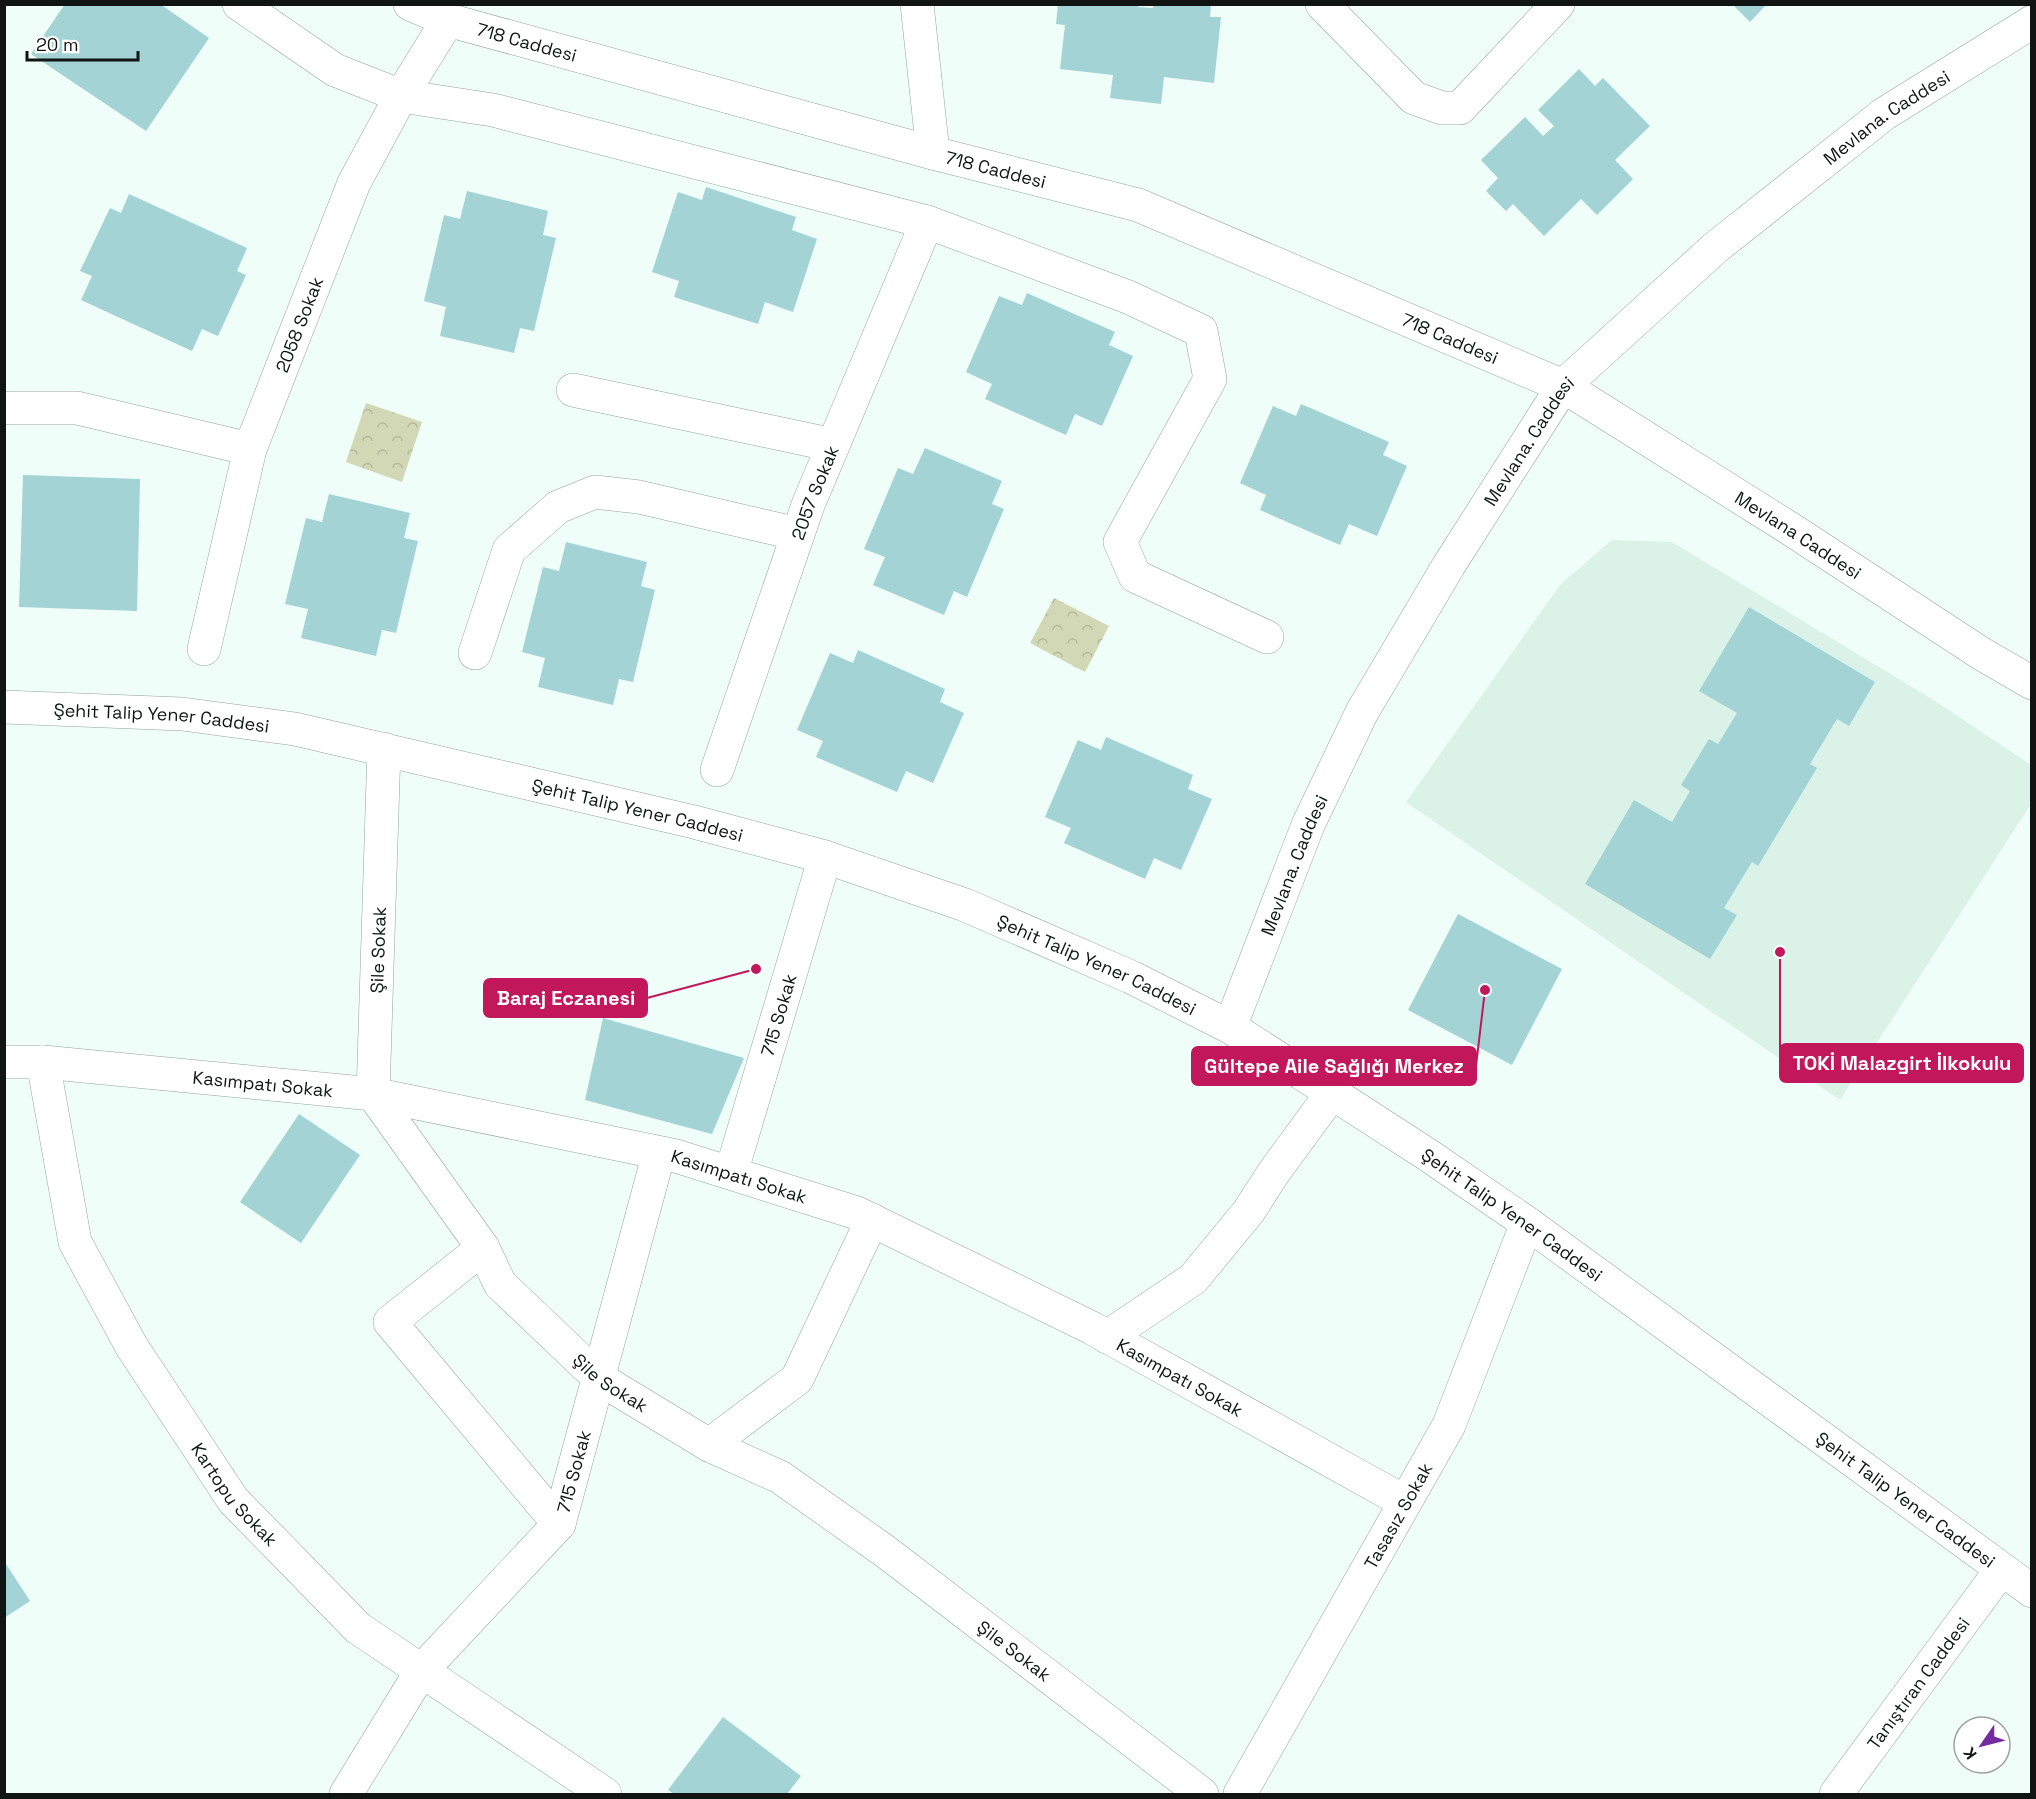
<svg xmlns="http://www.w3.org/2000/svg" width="2036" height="1799" font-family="'Space Grotesk',sans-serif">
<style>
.built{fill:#dbf2e9}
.park{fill:url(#park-crowns)}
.building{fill:#a3d3d5}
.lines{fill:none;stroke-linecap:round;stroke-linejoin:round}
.minor-casing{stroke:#95a39e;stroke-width:34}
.minor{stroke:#fff;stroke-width:33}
.labels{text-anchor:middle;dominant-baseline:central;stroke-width:6;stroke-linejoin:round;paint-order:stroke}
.street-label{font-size:18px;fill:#101513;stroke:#fff}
.leader{fill:none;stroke:#c2185b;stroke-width:2}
.callout-dot{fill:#c2185b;stroke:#fff;stroke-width:2}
.callout{fill:#c2185b;stroke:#c2185b;stroke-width:2}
.callout-label{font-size:20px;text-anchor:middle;font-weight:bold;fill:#fff}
</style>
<defs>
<pattern id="park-crowns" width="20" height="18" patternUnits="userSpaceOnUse" patternTransform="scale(1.5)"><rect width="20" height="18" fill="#d2d8b5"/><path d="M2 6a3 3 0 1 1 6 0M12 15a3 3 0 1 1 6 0" fill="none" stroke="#b3b89b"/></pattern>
</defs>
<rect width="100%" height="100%" fill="#effef8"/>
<path class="built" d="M 1612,540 L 1672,542 L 1935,701 L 2031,765 L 2031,804 L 1840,1100 L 1406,802 L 1560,585 Z"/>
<g class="park">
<path d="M 366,403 L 422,422 L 402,482 L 346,462 Z"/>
<path d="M 1054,598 L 1109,626 L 1085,672 L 1030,643 Z"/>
</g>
<g class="building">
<path d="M 65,4 L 160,4 L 209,38 L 146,131 L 31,54 Z"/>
<path d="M 1058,4 L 1139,4 L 1138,7 L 1153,8 L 1153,4 L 1211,4 L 1210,17 L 1221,17 L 1214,83 L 1164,77 L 1161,104 L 1110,98 L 1113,75 L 1060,69 L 1065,25 L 1056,24 Z"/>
<path d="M 1732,4 L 1767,4 L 1750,22 Z"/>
<path d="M 1579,69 L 1595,86 L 1603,78 L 1650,126 L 1615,160 L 1633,179 L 1597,215 L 1581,199 L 1544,236 L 1513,204 L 1506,211 L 1486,191 L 1498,178 L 1481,160 L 1525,117 L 1543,136 L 1554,126 L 1538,110 Z"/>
<path d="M 706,187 L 796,217 L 792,230 L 817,239 L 793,312 L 765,302 L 758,324 L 674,297 L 679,281 L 652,272 L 678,192 L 702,200 Z"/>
<path d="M 467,191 L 548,211 L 543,235 L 556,238 L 534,331 L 520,328 L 514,353 L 440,336 L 446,307 L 424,301 L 444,215 L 460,219 Z"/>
<path d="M 129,194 L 247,248 L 237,271 L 246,275 L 218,336 L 202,329 L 192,351 L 81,300 L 92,276 L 80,271 L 110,208 L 121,213 Z"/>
<path d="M 1027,293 L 1115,332 L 1109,345 L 1133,356 L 1102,426 L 1075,414 L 1066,435 L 985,399 L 992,384 L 966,372 L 999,296 L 1022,305 Z"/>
<path d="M 1301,404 L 1389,442 L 1383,455 L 1407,466 L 1377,536 L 1349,524 L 1340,545 L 1260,510 L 1266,495 L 1240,483 L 1273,406 L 1296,416 Z"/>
<path d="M 925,448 L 1002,481 L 992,504 L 1004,509 L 967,597 L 954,591 L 944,615 L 873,585 L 885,557 L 864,549 L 898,468 L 913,474 Z"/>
<path d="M 23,475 L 140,479 L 137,611 L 19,607 Z"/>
<path d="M 329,494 L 410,513 L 404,538 L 418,541 L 396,633 L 382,630 L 376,656 L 301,638 L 308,609 L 285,604 L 306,518 L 322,522 Z"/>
<path d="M 566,542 L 647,562 L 641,586 L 655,590 L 633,682 L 619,679 L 613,705 L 538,687 L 545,658 L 522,652 L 543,567 L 559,571 Z"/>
<path d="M 1749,607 L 1875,682 L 1849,726 L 1837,719 L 1810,764 L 1817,768 L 1758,866 L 1752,862 L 1724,908 L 1737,915 L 1710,959 L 1585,884 L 1634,800 L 1672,822 L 1690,791 L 1681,785 L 1709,739 L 1718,744 L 1737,713 L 1699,691 Z"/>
<path d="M 858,650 L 945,689 L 940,702 L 964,713 L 933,783 L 906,771 L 897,792 L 816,757 L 823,741 L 797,730 L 830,653 L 853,663 Z"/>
<path d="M 1106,737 L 1193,775 L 1188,789 L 1212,799 L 1181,870 L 1154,858 L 1145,879 L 1064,843 L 1071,828 L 1045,817 L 1078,740 L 1101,750 Z"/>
<path d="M 1458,914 L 1562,969 L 1512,1065 L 1408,1010 Z"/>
<path d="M 603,1018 L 744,1058 L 712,1134 L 585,1100 Z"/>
<path d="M 299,1114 L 360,1155 L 301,1243 L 240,1202 Z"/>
<path d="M 4,1561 L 30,1601 L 4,1618 Z"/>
<path d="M 723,1717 L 801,1776 L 787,1794 L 674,1794 L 668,1790 Z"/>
</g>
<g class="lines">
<defs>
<g id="minor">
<path d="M 239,4 L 335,70 L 401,96 L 493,110 L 927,222 L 1128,297 L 1201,331 L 1210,379 L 1120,542 L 1135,576 L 1267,637"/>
<path id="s1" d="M 410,4 L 448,20 L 933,153 L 1138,205 L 1563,386 L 1789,528 L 1982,654 L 2032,683"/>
<path d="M 917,4 L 933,153"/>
<path d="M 1322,4 L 1414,98 L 1442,108 L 1460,108 L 1558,4"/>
<path d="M 573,390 L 833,445"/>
<path d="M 4,408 L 77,408 L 250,449"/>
<path id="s2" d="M 204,649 L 250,449 L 354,183 L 401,96 L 448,20"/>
<path d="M 475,653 L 509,550 L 558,507 L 595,492 L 639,497 L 798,534"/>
<path id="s3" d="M 4,707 L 182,714 L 295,729 L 694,822 L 825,857 L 965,905 L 1131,977 L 1230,1027 L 1428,1155 L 1527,1223 L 2032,1591"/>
<path id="s4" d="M 384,749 L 373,1094 L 483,1248 L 500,1284 L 600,1379 L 709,1445 L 780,1477 L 886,1552 L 1202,1794"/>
<path id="s5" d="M 717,770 L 808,505 L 927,222"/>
<path id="s6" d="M 1230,1027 L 1308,825 L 1362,712 L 1449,565 L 1563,386 L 1715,248 L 1884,114 L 2032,22"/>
<path id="s7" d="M 4,1062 L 43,1062 L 373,1094 L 676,1156 L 857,1213 L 1092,1328 L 1405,1502"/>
<path id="s8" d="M 43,1062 L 75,1242 L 132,1347 L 233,1500 L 358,1628 L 605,1794"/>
<path id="s9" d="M 731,1173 L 825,857"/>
<path d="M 483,1248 L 390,1322 L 559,1524"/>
<path d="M 1107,1337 L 1193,1279 L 1249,1211 L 1274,1172 L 1332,1093"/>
<path d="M 709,1445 L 797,1379 L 872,1220"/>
<path id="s10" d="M 346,1794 L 422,1670 L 559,1524 L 659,1153"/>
<path id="s11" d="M 1240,1794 L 1449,1425 L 1527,1223"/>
<path id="s12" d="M 1836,1794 L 2001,1570"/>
</g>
</defs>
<use href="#minor" class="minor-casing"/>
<use href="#minor" class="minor"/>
</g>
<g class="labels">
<g class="street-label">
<text stroke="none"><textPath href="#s1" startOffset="123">718 Caddesi</textPath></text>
<text stroke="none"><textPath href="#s6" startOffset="1146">Mevlana. Caddesi</textPath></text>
<text stroke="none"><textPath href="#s1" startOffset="609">718 Caddesi</textPath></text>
<text stroke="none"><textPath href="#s2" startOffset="339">2058 Sokak</textPath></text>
<text stroke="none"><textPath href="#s1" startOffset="1095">718 Caddesi</textPath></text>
<text stroke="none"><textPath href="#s6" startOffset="660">Mevlana. Caddesi</textPath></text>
<text stroke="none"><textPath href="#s5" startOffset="294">2057 Sokak</textPath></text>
<text stroke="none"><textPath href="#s1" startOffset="1496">Mevlana Caddesi</textPath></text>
<text stroke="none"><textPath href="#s3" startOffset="158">Şehit Talip Yener Caddesi</textPath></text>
<text stroke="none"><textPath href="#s3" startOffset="644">Şehit Talip Yener Caddesi</textPath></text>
<text stroke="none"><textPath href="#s6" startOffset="174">Mevlana. Caddesi</textPath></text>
<text transform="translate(378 950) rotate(-88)">Şile Sokak</text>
<text stroke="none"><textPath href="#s3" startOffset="1130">Şehit Talip Yener Caddesi</textPath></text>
<text stroke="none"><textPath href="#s9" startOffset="165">715 Sokak</textPath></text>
<text stroke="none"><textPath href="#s7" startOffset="260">Kasımpatı Sokak</textPath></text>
<text stroke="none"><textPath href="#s7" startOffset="746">Kasımpatı Sokak</textPath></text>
<text stroke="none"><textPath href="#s3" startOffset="1616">Şehit Talip Yener Caddesi</textPath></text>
<text stroke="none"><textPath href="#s7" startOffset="1232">Kasımpatı Sokak</textPath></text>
<text stroke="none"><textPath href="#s4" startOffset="723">Şile Sokak</textPath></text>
<text stroke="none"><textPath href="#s10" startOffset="400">715 Sokak</textPath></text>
<text stroke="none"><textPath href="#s8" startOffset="482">Kartopu Sokak</textPath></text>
<text stroke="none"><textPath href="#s3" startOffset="2102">Şehit Talip Yener Caddesi</textPath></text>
<text stroke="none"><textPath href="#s11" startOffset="320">Tasasız Sokak</textPath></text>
<text stroke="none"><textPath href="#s4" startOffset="1209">Şile Sokak</textPath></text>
<text stroke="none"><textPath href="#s12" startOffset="138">Tanıştıran Caddesi</textPath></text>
</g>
</g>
<path class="leader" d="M756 969L647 998M1780 952L1780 1063M1485 990L1476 1066"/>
<g class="callout-dot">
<circle cx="756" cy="969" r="6"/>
<circle cx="1780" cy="952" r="6"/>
<circle cx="1485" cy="990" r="6"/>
</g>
<g class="callout">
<rect x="484" y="979" width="163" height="38" rx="6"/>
<rect x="1780" y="1044" width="243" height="38" rx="6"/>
<rect x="1192" y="1047" width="284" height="38" rx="6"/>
</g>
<g class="callout-label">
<text x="566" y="1005">Baraj Eczanesi</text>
<text x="1902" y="1070">TOKİ Malazgirt İlkokulu</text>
<text x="1334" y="1073">Gültepe Aile Sağlığı Merkez</text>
</g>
<rect width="2036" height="1799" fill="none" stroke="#101513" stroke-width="12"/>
<g transform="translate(1982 1745) rotate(235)"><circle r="28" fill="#ffffff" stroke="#9fa1a1" stroke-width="1.5"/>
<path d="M0-4.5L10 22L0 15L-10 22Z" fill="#752b9e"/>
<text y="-9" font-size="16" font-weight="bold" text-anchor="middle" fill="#101513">K</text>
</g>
<path d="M27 51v9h111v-9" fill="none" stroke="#101513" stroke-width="3"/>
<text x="36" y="51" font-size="18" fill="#101513" stroke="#ffffff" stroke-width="4.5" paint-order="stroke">20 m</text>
</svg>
